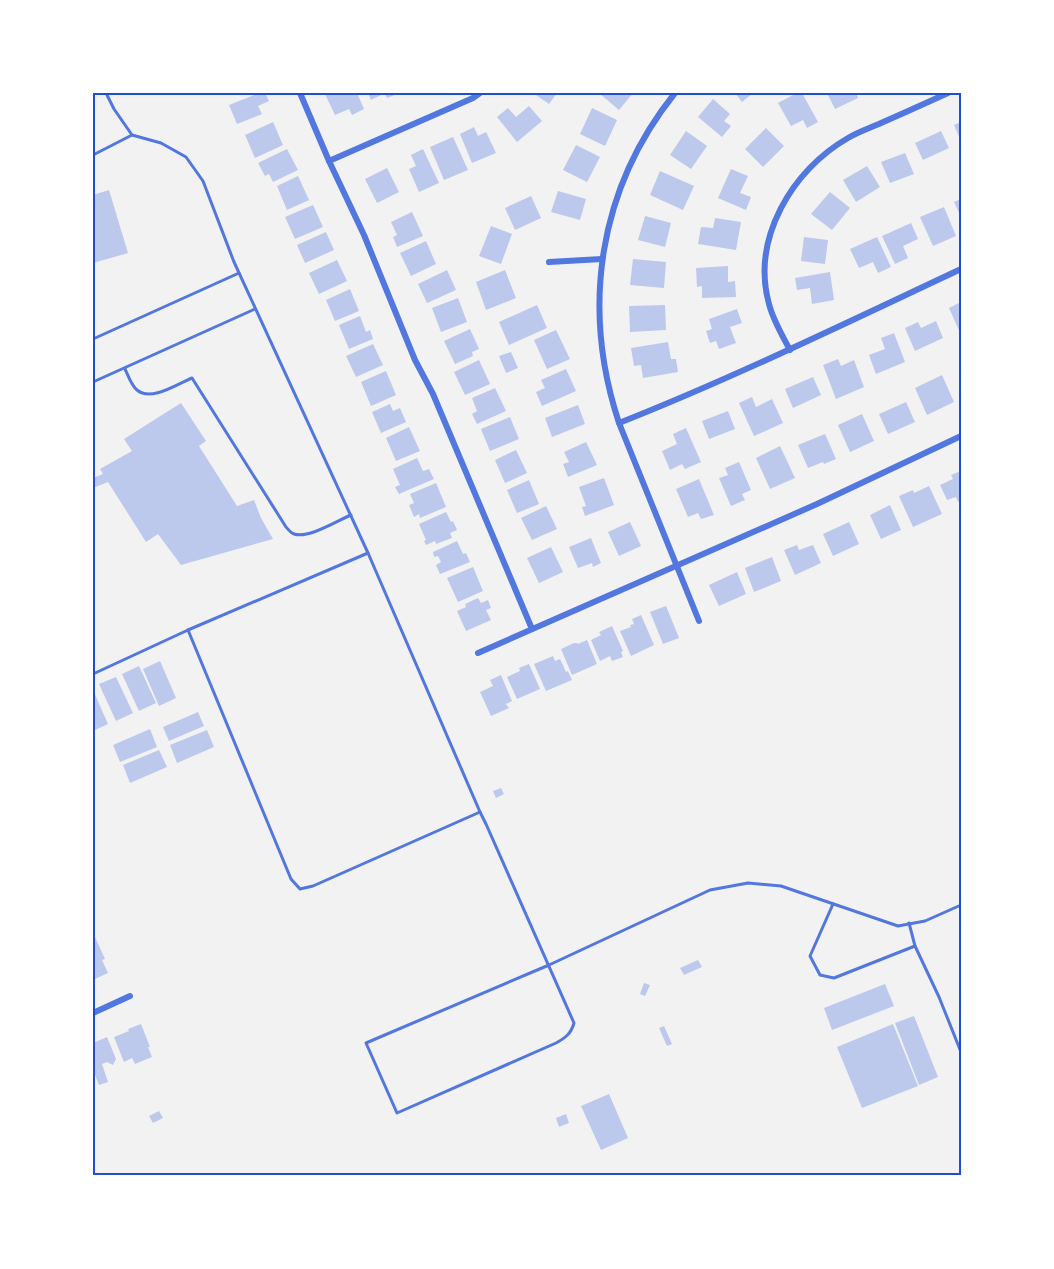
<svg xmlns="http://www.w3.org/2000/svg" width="1054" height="1269" font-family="'PT Sans',sans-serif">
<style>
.building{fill:#bdc9ec}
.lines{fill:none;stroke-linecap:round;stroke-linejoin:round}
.service{stroke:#5277de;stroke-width:3}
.minor{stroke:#5277de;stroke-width:6}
.neatline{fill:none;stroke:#1d4ed8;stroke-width:2}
</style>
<rect width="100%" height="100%" fill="#f2f2f2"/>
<g class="building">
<path d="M 259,93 L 265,93 L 269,101 L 258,106 L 262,114 L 237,124 L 229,105 Z"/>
<path d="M 328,93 L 357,93 L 364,109 L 352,115 L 349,109 L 335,115 L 325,94 Z"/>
<path d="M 368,93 L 400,93 L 387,98 L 385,93 L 371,100 Z"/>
<path d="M 533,93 L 557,93 L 549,104 Z"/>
<path d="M 599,93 L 633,93 L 619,110 Z"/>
<path d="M 735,93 L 753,93 L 742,102 Z"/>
<path d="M 797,93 L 802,93 L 818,122 L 807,128 L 803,120 L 791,126 L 778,103 Z"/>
<path d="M 827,93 L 856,93 L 858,98 L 835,109 Z"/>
<path d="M 713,99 L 730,114 L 724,121 L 731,126 L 722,137 L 698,117 Z"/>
<path d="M 529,106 L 542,121 L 517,142 L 497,117 L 508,108 L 516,117 Z"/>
<path d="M 592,108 L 617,120 L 605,146 L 580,134 Z"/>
<path d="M 273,122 L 283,145 L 255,158 L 245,135 Z"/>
<path d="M 961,122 L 961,141 L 954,125 Z"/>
<path d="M 474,127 L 478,136 L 486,132 L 496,153 L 472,163 L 460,134 Z"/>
<path d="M 766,128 L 784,146 L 763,167 L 745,149 Z"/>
<path d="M 686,131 L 707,146 L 691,169 L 670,155 Z"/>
<path d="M 941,131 L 949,148 L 923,160 L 915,143 Z"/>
<path d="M 453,137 L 468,170 L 444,180 L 430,147 Z"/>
<path d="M 576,145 L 600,157 L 587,182 L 563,170 Z"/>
<path d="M 287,149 L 298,170 L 273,182 L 269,174 L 265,176 L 258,163 Z"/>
<path d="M 423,149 L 439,183 L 419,192 L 409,169 L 416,166 L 411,155 Z"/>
<path d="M 905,153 L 914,174 L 890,183 L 881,162 Z"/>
<path d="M 867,166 L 880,187 L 856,202 L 843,180 Z"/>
<path d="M 387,168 L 399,192 L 377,203 L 365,179 Z"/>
<path d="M 731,169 L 748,176 L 740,193 L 751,197 L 746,210 L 718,198 Z"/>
<path d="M 660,171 L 694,186 L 683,210 L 650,195 Z"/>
<path d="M 298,176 L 309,200 L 287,210 L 277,186 Z"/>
<path d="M 109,190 L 128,253 L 93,263 L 93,195 Z"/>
<path d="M 558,191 L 586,199 L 580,220 L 551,212 Z"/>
<path d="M 830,192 L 850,208 L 832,230 L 811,214 Z"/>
<path d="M 531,196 L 541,218 L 515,230 L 505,208 Z"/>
<path d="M 961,199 L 961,217 L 954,202 Z"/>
<path d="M 313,205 L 323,227 L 295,239 L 285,217 Z"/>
<path d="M 944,207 L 956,236 L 933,246 L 920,217 Z"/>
<path d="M 412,212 L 423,236 L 397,247 L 393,237 L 397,235 L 391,222 Z"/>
<path d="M 645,216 L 671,223 L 665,247 L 638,240 Z"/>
<path d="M 715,218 L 741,222 L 736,250 L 698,244 L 701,227 L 713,228 Z"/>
<path d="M 911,223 L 918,239 L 903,246 L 908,258 L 895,264 L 882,236 Z"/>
<path d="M 491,226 L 512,234 L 501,264 L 479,256 Z"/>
<path d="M 326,232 L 334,250 L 305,263 L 297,245 Z"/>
<path d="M 804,237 L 828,240 L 825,264 L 801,261 Z"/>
<path d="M 877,237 L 891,267 L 878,273 L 873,262 L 859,268 L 850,249 Z"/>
<path d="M 426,241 L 436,264 L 411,276 L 400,253 Z"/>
<path d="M 633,259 L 666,262 L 664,288 L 630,285 Z"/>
<path d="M 337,260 L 347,281 L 319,294 L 309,273 Z"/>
<path d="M 728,266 L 728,282 L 735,281 L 736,297 L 702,298 L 702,286 L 697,287 L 696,268 Z"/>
<path d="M 447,270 L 456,290 L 427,303 L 418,284 Z"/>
<path d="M 505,270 L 516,298 L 486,310 L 476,282 Z"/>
<path d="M 830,272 L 834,300 L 812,304 L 810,288 L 797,290 L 795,278 Z"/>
<path d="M 350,289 L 359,311 L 335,321 L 326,300 Z"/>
<path d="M 458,298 L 467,322 L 441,332 L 432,308 Z"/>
<path d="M 961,302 L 961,335 L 949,308 Z"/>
<path d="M 537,305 L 547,328 L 509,345 L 499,322 Z"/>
<path d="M 665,305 L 666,330 L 630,332 L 629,306 Z"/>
<path d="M 737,309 L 742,323 L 730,327 L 736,343 L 719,349 L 716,341 L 710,343 L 706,331 L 712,329 L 709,319 Z"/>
<path d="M 360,316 L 366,332 L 370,330 L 373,339 L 349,349 L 339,325 Z"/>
<path d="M 936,321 L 943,338 L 915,351 L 905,328 L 918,322 L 921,328 Z"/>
<path d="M 470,329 L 479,349 L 472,352 L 473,356 L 455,364 L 444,341 Z"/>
<path d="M 556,330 L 570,359 L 547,369 L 534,340 Z"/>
<path d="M 894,333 L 905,362 L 876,374 L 869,355 L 885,349 L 881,338 Z"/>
<path d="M 668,342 L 671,359 L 676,359 L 678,372 L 643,378 L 641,365 L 634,366 L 631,348 Z"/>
<path d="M 373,344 L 383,365 L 356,377 L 346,356 Z"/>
<path d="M 511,352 L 518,368 L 506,373 L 499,356 Z"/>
<path d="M 838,359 L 841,366 L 854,360 L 864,387 L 836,399 L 823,365 Z"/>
<path d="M 479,360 L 490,384 L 465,395 L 454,372 Z"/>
<path d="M 566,369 L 576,391 L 542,406 L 536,392 L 545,388 L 541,380 Z"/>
<path d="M 386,371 L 396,395 L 371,406 L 361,382 Z"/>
<path d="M 942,375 L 954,402 L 927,415 L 915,388 Z"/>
<path d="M 813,377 L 821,395 L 793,408 L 785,389 Z"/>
<path d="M 495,388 L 506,411 L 477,424 L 472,414 L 477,411 L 472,398 Z"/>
<path d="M 752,397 L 756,407 L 772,399 L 783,423 L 754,436 L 739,403 Z"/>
<path d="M 906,402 L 915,422 L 888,434 L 879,414 Z"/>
<path d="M 181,403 L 206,441 L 199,446 L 237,506 L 254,500 L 261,518 L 273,539 L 181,565 L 158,534 L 146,542 L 108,482 L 93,488 L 93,478 L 103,474 L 100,469 L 132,451 L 124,439 Z"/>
<path d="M 390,404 L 393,411 L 400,408 L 406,422 L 381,433 L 372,412 Z"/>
<path d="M 578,405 L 585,424 L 552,437 L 545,418 Z"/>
<path d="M 728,411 L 735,429 L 709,439 L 702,421 Z"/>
<path d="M 862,414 L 874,441 L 850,452 L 838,425 Z"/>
<path d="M 510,417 L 519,439 L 490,451 L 481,429 Z"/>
<path d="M 409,427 L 420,451 L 396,461 L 386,438 Z"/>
<path d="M 686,428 L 701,462 L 685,469 L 682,464 L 670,470 L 662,451 L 677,444 L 673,434 Z"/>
<path d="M 825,434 L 836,459 L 824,464 L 823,462 L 808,468 L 798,445 Z"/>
<path d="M 586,442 L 597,465 L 568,477 L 563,464 L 569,462 L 564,452 Z"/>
<path d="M 780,446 L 795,478 L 770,489 L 756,458 Z"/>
<path d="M 516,450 L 527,473 L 505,483 L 495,460 Z"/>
<path d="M 417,458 L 423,471 L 429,469 L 434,479 L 399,494 L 395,487 L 400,485 L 393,469 Z"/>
<path d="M 739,462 L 751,490 L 742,494 L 745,500 L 731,506 L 719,478 L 728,475 L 725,468 Z"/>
<path d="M 961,471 L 961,500 L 958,502 L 956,497 L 947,500 L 940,485 L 953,479 L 951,475 Z"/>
<path d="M 604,478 L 614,505 L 585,516 L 582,507 L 586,506 L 579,487 Z"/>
<path d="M 699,479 L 714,515 L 701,519 L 698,513 L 688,517 L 676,489 Z"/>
<path d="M 529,480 L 539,504 L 517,513 L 507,490 Z"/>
<path d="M 436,483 L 446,507 L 420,518 L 419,514 L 414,517 L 409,505 L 414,503 L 410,494 Z"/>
<path d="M 929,486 L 942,514 L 913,527 L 899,496 L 913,490 L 914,493 Z"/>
<path d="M 890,505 L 901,530 L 881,539 L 870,515 Z"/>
<path d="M 546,506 L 557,529 L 532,540 L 521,518 Z"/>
<path d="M 446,512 L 451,522 L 453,521 L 457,530 L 450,533 L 452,538 L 436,544 L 435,541 L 426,545 L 424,541 L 426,540 L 419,524 Z"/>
<path d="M 630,522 L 641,546 L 619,556 L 608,532 Z"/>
<path d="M 849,522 L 859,544 L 833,556 L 823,534 Z"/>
<path d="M 591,538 L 601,563 L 593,567 L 592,563 L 578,568 L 569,547 Z"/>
<path d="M 457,541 L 463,554 L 466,553 L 470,562 L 440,574 L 436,565 L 441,562 L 438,556 L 434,557 L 433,552 Z"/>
<path d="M 797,545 L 799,550 L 813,545 L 821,563 L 795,575 L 784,550 Z"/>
<path d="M 551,547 L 563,572 L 539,583 L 527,558 Z"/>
<path d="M 772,557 L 781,581 L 754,592 L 745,568 Z"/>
<path d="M 473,567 L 483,591 L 458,602 L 447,578 Z"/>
<path d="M 737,572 L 746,594 L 719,606 L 709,585 Z"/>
<path d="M 478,598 L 481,603 L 488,600 L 491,608 L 486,610 L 491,620 L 466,631 L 457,611 L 466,607 L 465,604 Z"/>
<path d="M 666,606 L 679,638 L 663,644 L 650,612 Z"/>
<path d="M 641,615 L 654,645 L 631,656 L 620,631 L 631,627 L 630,625 L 634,624 L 632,619 Z"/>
<path d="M 612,626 L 623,651 L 621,652 L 623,657 L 612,661 L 610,656 L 600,661 L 591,640 L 601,635 L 599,632 Z"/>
<path d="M 587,640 L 597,664 L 572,675 L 561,649 L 574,643 L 577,643 L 578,644 Z"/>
<path d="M 553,656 L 555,661 L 560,659 L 566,672 L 568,671 L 572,680 L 546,691 L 534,664 Z"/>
<path d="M 160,661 L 176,698 L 159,706 L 143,669 Z"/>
<path d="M 529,664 L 540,689 L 517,699 L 507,677 L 520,671 L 519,668 Z"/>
<path d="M 139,666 L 156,703 L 139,711 L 122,674 Z"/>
<path d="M 501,675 L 512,701 L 506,704 L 509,708 L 491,716 L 480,692 L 493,686 L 490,680 Z"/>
<path d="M 116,677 L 133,713 L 116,721 L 99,684 Z"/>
<path d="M 93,690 L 108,724 L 93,731 Z"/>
<path d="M 198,712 L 204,726 L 169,741 L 163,727 Z"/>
<path d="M 150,729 L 157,747 L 120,762 L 113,745 Z"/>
<path d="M 207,730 L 214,747 L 177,763 L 170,745 Z"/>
<path d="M 159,750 L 167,767 L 130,783 L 123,765 Z"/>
<path d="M 501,788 L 504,794 L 496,798 L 493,791 Z"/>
<path d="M 95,937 L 105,959 L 102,960 L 108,973 L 95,979 L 93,975 L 93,938 Z"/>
<path d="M 698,960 L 702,967 L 684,975 L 680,968 Z"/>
<path d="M 644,983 L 650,985 L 645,996 L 640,994 Z"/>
<path d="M 885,984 L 894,1006 L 832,1030 L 824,1008 Z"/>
<path d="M 914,1016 L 938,1077 L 919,1085 L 895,1023 Z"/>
<path d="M 141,1024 L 150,1047 L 148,1047 L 152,1057 L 135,1064 L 132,1058 L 124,1062 L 114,1037 L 129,1031 L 128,1029 Z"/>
<path d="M 893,1024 L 918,1086 L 862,1108 L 837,1047 Z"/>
<path d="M 664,1026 L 672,1044 L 667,1046 L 659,1028 Z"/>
<path d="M 107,1037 L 116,1059 L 113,1065 L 107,1062 L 102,1064 L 108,1082 L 99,1085 L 95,1075 L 93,1075 L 93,1048 L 95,1047 L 93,1043 Z"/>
<path d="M 609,1094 L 628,1138 L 601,1150 L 581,1106 Z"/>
<path d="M 159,1111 L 163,1118 L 153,1123 L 149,1116 Z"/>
<path d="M 566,1114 L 569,1123 L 559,1127 L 556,1118 Z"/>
</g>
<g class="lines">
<g class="service">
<path d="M 106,93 L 114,109 L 132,135 L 161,143 L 186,157 L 203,181 L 234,262 L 368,553 L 480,812 L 486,824 L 574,1023 C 571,1034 565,1038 556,1043 L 397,1113 L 366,1043 L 549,965 L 710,890 L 748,883 L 781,886 L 898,926 L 925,921 L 961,905"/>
<path d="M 93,155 L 132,135"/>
<path d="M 93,339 L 239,273"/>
<path d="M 125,369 C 128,375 131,385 137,390 C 151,402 177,384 192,378 L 286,527 C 289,530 290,533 294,534 C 308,539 337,521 351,515"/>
<path d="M 93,382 L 255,309"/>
<path d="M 188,630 L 291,879 L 300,889 L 313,886 L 480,812"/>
<path d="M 93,674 L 188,630 L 368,553"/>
<path d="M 833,904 L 810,956 L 820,975 L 834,978 L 915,946"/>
<path d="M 909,923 L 915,946 L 939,997 L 961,1052"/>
</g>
<g class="minor">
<path d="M 300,93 L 329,161 L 364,235 L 415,360 L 433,394 L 532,629"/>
<path d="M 675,93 C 598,189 581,308 619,423 L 699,621"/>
<path d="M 329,161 L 473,98 L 480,93"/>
<path d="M 549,262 L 602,259"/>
<path d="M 790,350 C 782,335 773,320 769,304 C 751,239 792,170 848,138 C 858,132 870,128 881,123 C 904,113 926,103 948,93"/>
<path d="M 619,423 C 735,377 848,322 961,269"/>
<path d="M 478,653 L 817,504 L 961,436"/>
<path d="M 93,1013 L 130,996"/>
</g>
</g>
<rect width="1054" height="1269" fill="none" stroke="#ffffff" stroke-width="189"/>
<rect x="94" y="94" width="866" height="1080" class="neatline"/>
</svg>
